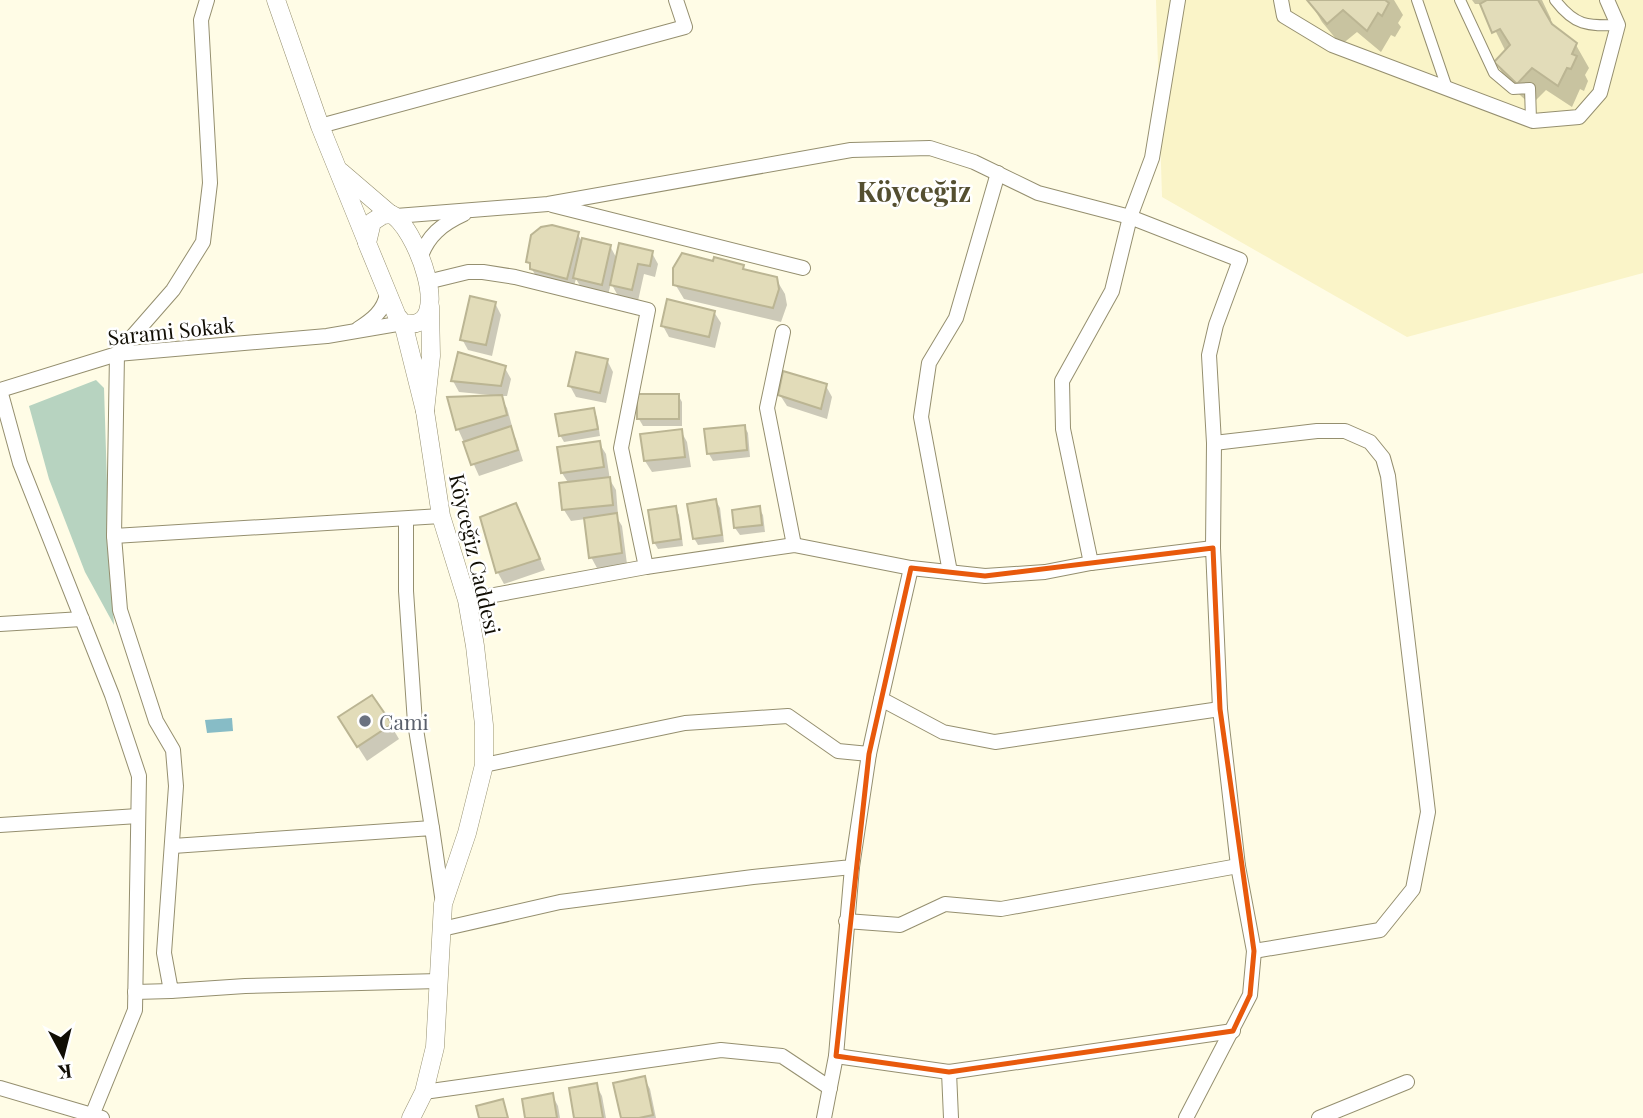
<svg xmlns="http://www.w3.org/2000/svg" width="1643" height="1118" font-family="'Playfair Display',serif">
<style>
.built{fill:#faf4c8}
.green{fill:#b7d3c0}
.water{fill:#87bcc6}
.shadow{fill:#0003}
.building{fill:#e2dcb9;stroke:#bbb593;stroke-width:2}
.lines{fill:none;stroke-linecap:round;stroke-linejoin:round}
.pedestrian-casing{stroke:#958f6f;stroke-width:12}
.minor-casing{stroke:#958f6f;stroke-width:16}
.tertiary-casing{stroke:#958f6f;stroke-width:19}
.pedestrian{stroke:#fff;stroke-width:10}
.minor{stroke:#fff;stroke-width:14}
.tertiary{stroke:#fff;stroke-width:18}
.marked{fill:none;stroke:#e8590c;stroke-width:5;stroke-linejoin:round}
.worship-dot{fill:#6b7280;stroke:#fff;stroke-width:2.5}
.labels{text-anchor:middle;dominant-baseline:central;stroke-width:5;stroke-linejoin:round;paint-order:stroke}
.street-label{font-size:21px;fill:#110e04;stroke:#fff}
.worship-label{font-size:21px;fill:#5b616d;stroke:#fff;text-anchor:start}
.district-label{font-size:28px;font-weight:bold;fill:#544f30;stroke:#fff}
</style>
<rect width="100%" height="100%" fill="#fffce6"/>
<path class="built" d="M 1156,0 L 1643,0 L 1643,273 L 1407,337 L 1162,197 Z"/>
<path class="green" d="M 96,380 L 104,388 L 109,547 L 114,625 L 85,572 L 49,479 L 29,406 Z"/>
<path class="water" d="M 232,718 L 233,731 L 207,733 L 205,720 Z"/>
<g class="shadow">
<path d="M 1309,0 L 1394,0 L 1403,15 L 1398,23 L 1401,27 L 1395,37 L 1391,35 L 1381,52 L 1357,32 L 1341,45 L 1322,22 Z"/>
<path d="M 1472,0 L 1542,0 L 1551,19 L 1550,22 L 1576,45 L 1589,68 L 1585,75 L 1588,81 L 1584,91 L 1580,89 L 1572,107 L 1546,90 L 1531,105 L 1509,85 L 1496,62 L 1506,52 L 1482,4 L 1475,4 Z"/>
<path d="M 577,233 L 581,240 L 610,246 L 617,259 L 652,253 L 658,264 L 655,277 L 644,274 L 638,301 L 618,296 L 611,283 L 608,295 L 582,289 L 576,279 L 573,289 L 538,280 L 528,262 Z"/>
<path d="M 714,263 L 743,266 L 745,271 L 776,279 L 785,294 L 787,305 L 781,322 L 684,299 L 675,284 Z"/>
<path d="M 495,303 L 501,315 L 492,356 L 468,350 L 462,339 Z"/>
<path d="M 714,312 L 721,323 L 715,348 L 669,337 L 663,326 Z"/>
<path d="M 607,360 L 613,372 L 606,403 L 576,397 L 570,386 Z"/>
<path d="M 505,368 L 511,379 L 507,396 L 500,396 L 507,408 L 512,426 L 509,427 L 516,439 L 523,461 L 479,476 L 458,429 L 490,395 L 459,392 L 453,381 Z"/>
<path d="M 826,386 L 832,397 L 827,419 L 787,406 L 780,395 Z"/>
<path d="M 678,395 L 682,402 L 682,426 L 643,426 L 639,419 Z"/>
<path d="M 593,410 L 597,417 L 600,436 L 564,442 L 560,435 Z"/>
<path d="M 744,426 L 748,433 L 750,457 L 713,461 L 709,454 Z"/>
<path d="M 681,431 L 687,442 L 691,467 L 652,472 L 645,461 Z"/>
<path d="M 599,443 L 606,454 L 610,480 L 616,490 L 618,515 L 616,516 L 622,526 L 627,564 L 597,568 L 591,557 L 586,519 L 571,521 L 564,510 L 569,484 L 562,473 Z"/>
<path d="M 716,501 L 720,508 L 724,542 L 698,545 L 694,538 Z"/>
<path d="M 675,508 L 679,515 L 683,546 L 658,549 L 654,542 Z"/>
<path d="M 759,508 L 763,515 L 765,532 L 740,535 L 735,528 Z"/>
<path d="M 522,517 L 545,570 L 504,584 L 498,573 L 482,518 Z"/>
<path d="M 390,724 L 399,739 L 367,761 L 349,733 Z"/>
<path d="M 644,1078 L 650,1089 L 656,1118 L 623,1118 Z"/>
<path d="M 596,1085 L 602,1096 L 606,1118 L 576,1118 Z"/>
<path d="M 552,1095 L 558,1106 L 560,1118 L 527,1118 Z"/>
</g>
<g class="building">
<path d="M 1307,0 L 1385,0 L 1389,3 L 1382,16 L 1378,13 L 1367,31 L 1343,10 L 1327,24 Z"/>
<path d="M 1538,0 L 1552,24 L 1577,43 L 1572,54 L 1577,56 L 1571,69 L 1567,68 L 1558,86 L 1532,68 L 1517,84 L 1494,62 L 1510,45 L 1500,29 L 1492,33 L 1480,4 L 1487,0 Z"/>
<path d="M 552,225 L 579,232 L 567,279 L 530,269 L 530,263 L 526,262 L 531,235 L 541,227 Z"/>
<path d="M 582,238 L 611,245 L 602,285 L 573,278 Z"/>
<path d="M 619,243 L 653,251 L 650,266 L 638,264 L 632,290 L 610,285 Z"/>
<path d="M 682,253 L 713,261 L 714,257 L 744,265 L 743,269 L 777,277 L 779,289 L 773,308 L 673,285 L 673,268 Z"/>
<path d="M 470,296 L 496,302 L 486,345 L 460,340 Z"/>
<path d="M 667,299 L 715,311 L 709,337 L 661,326 Z"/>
<path d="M 458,352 L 506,366 L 501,386 L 451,381 Z"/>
<path d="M 576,352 L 608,359 L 600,393 L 568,386 Z"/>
<path d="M 783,371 L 827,384 L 821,409 L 778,395 Z"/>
<rect x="637" y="394" width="42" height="25"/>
<path d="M 502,395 L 507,415 L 456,430 L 447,397 Z"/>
<path d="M 594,408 L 598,429 L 559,436 L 555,414 Z"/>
<path d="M 745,425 L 747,450 L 707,454 L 704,429 Z"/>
<path d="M 511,426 L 518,450 L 471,465 L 463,442 Z"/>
<path d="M 682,429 L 685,457 L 644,461 L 640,434 Z"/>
<path d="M 600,441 L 604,467 L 561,473 L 557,447 Z"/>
<path d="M 610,477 L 613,505 L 562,510 L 559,483 Z"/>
<path d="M 716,499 L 722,535 L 693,539 L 687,504 Z"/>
<path d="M 516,503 L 540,559 L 496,573 L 480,517 Z"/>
<path d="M 676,506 L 681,539 L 653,543 L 648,510 Z"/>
<path d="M 760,506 L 762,525 L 734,528 L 732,510 Z"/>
<path d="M 617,513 L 622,553 L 589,558 L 584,518 Z"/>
<path d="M 372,695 L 392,724 L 357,747 L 338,717 Z"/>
<path d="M 645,1076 L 653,1115 L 639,1118 L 621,1118 L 613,1083 Z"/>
<path d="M 597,1083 L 603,1118 L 574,1118 L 569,1088 Z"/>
<path d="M 553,1093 L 557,1118 L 525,1118 L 522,1099 Z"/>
<path d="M 503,1099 L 508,1118 L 479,1118 L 476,1106 Z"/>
</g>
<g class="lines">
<defs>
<g id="pedestrian">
<path d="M 1417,0 L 1447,88"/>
<path d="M 1460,0 L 1494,73 L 1513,89 L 1530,88 L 1531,120"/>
<path d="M 1555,0 C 1575,26 1587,26 1618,25"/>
</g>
<g id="minor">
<path d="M 207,0 L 201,20 L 210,183 L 203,242 L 173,290 L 117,354 L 114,536 L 441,516"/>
<path d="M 1281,0 L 1284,16 L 1332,45 L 1533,121 L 1579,117 L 1600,93 L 1618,25 L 1607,0"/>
<path d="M 320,126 L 685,27 L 676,0"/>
<path d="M 552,205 L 803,268"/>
<path d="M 396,216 L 548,204 L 851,150 L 930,148 L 974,162 L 1038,193 L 1130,217 L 1152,158 L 1178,0"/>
<path d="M 420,259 C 427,236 442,224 464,214"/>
<path d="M 427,282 L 468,272 L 483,272 L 515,277 L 648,310 L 621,448 L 646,567 L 467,600"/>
<path d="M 358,329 C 372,320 384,311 387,294"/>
<path d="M 783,332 L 767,408 L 794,545"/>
<path d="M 0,390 L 20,463 L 112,695 L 139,776 L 135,1010 L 91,1118"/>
<path d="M 0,390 L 117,354 L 327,336 L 403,323"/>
<path d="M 1214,443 L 1317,431 L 1345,431 L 1370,442 L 1383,458 L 1388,476 L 1428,812 L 1413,889 L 1380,930 L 1254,951"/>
<path d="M 406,519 L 406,591 L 415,723 L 432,828"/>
<path d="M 114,536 L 120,610 L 156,721 L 173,750 L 176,786 L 164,953 L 171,991 L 245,986 L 439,981"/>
<path d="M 1091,563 L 1063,429 L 1062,381 L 1112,291 L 1130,217 L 1240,260 L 1216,325 L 1209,355 L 1214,443 L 1213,548"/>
<path d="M 646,567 L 794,545 L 911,568 L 985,576 L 1045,572 L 1091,563 L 1213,548 L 1220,709 L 1238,866 L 1254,951 L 1250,995 L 1186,1118"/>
<path d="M 911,568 L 881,699 L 943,732 L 995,742 L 1220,709"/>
<path d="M 950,572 L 921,417 L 929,363 L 956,318 L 998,173"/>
<path d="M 0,624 L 82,619"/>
<path d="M 484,765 L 685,723 L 788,716 L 838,751 L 869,754 L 881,699"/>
<path d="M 0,825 L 138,816"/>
<path d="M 173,846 L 432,828 L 443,903"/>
<path d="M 852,867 L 836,1056 L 949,1072 L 1233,1031"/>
<path d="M 846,921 L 900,925 L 945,904 L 1001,909 L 1238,866"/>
<path d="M 442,929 L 560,902 L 753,877 L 852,867 L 869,754"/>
<path d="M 135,992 L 171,991"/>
<path d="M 949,1072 L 951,1118"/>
<path d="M 0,1088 L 102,1118"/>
<path d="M 424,1092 L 721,1050 L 782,1056 L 830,1088"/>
<path d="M 824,1118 L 836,1056"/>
<path d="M 1319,1118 L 1407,1082"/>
</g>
<g id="tertiary">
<path d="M 276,0 L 320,126 L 367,242"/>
<path d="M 341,172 L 390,214"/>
<path d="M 390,214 C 413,220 459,335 403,323 L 397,316 L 367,243 L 372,222 L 383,215 Z"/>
<path d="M 403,323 L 425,411 L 431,356 L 430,306"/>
<path d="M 411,1118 L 424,1092 L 435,1047 L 443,904 L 467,833 L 484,765 L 484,725 L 475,646 L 467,600 L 441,516 L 425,411"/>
</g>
</defs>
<use href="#pedestrian" class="pedestrian-casing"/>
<use href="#minor" class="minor-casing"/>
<use href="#tertiary" class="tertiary-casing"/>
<use href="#pedestrian" class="pedestrian"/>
<use href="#minor" class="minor"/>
<use href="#tertiary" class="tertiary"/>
</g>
<path class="marked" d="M 1213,548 L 1220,709 L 1254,951 L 1250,995 L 1233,1031 L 949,1072 L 836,1056 L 869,754 L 911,568 L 985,576 Z"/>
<circle class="worship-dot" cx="365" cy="721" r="7"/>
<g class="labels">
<g class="street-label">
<text transform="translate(171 330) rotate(-6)">Sarami Sokak</text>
<text transform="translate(476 554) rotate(77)">Köyceğiz Caddesi</text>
</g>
<g class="worship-label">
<text x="379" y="721">Cami</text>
</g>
<g class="district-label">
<text x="914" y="190">Köyceğiz</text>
</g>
</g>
<g transform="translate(63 1055) rotate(173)" stroke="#ffffff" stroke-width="5" paint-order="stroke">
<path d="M0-5L12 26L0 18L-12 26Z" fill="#110e04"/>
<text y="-10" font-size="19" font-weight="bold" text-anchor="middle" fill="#110e04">K</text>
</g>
</svg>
